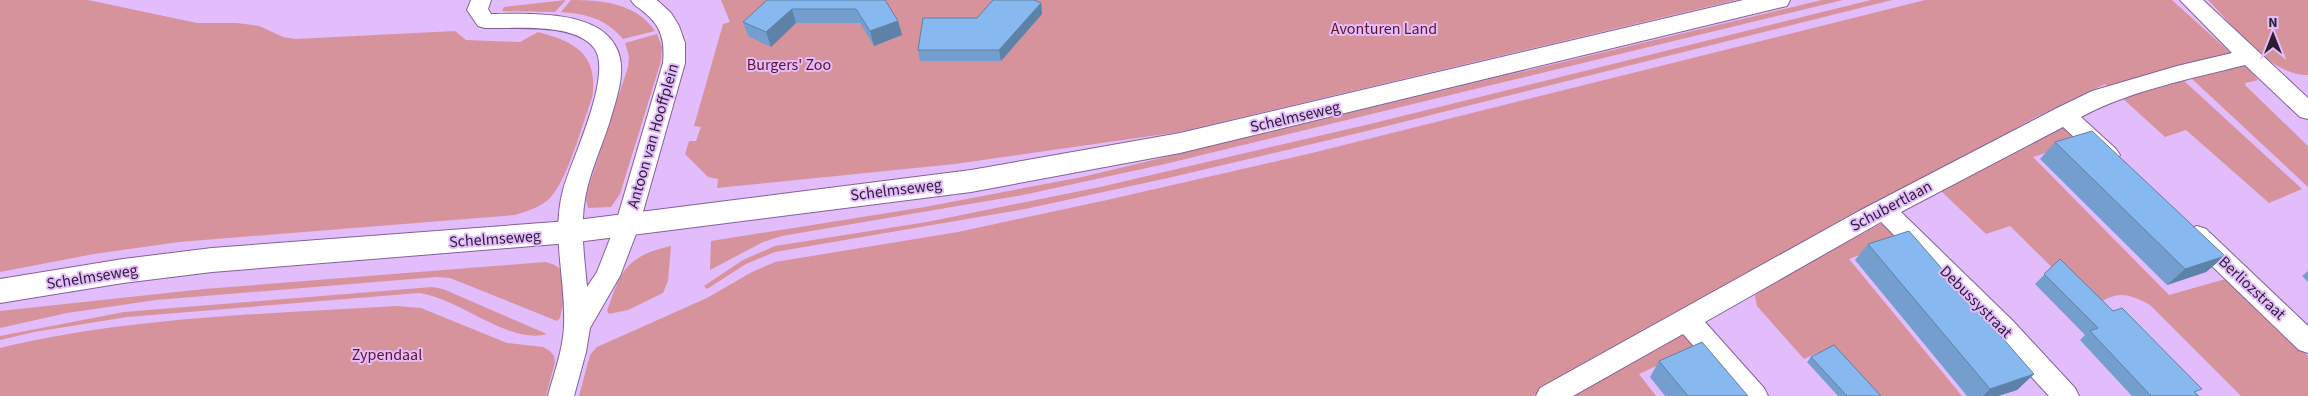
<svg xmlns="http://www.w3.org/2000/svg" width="2308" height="396" font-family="'Source Sans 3',sans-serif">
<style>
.green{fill:#d7939b}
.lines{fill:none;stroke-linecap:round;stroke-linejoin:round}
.street-casing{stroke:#84609a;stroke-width:2}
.secondary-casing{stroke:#84609a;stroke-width:2}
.street{fill:#fff;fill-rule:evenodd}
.secondary{fill:#fff;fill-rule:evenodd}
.wall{fill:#749ece}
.shaded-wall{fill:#5e81a7}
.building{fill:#87b8ef;stroke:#5e81a7}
.labels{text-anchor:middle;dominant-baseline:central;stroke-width:4;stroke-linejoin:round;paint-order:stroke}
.park-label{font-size:16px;fill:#631226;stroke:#e3bcfc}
.street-label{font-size:16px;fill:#2c1d35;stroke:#e3bcfc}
</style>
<rect width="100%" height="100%" fill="#e3bcfc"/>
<g class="green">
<path d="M 0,0 L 88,0 L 197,23 L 237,23 L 259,26 L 283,37 L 295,39 L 455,31 L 466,40 L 520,42 L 538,32 C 576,42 599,55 592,98 C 582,124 567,184 547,201 C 537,208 526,212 515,215 L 179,242 L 94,254 L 0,272 Z"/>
<path d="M 566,0 L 555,12 L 502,11 L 504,7 Z"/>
<path d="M 571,0 C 602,0 636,3 655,31 L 623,39 C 606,19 587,14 561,12 Z"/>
<path d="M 721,0 L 1736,0 L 1179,132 L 955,164 L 717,188 L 718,179 L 708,177 L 685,154 L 689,141 L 696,141 L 701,127 L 694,126 L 723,24 L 730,22 Z"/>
<path d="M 1822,0 L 1843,0 L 1165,164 L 1023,195 L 782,236 L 763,242 L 710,270 L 711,241 L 925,207 L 1082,177 Z"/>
<path d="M 1871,0 L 1892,0 L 1371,130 L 1168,178 L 1025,209 L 775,252 L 746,264 L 707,289 L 704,286 L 743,260 L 775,246 L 927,222 L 1100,187 L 1370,124 Z"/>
<path d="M 1925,0 L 2172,0 L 2233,55 L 2109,87 L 2105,84 L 2034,118 L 1675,320 L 1533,396 L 579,396 L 590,355 L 597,347 L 707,298 L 752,272 L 775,262 L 958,232 L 1107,200 L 1312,153 Z"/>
<path d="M 2208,0 L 2308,0 L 2308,75 C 2270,76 2233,25 2208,0 Z"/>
<path d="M 657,34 L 662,47 L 661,61 L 620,194 L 611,207 L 588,208 L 586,200 L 588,189 L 628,67 L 629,56 L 625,43 Z"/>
<path d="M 2244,64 L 2258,80 L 2245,83 L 2246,86 L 2308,146 L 2308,187 L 2190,77 Z"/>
<path d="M 2182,79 L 2302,189 L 2269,203 L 2186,130 L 2165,137 L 2120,96 Z"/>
<path d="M 2060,126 L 2066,126 L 2084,141 L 2033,157 L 2169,295 L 2229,278 L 2308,356 L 2308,396 L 2241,396 L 2150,305 C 2124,291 2116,292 2092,307 L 2010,226 L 1986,234 L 1941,191 Z"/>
<path d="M 1880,224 L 1888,226 L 1903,239 L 1849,259 L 1962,396 L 1873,396 L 1829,348 L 1804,359 L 1757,306 L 1755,296 L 1759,290 Z"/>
<path d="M 671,246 L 668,281 L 663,293 L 628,310 L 609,314 L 607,311 C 621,271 626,256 671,246 Z"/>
<path d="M 545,262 C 576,268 564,296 560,318 L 557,321 L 450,278 L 436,277 L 156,300 L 67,313 L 0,328 L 0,311 L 204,289 Z"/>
<path d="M 432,287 L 443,289 L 547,334 C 509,345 459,298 419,293 L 127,317 L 34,332 L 0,340 L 0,336 L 124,312 Z"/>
<path d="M 397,306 L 421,308 L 507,343 L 543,347 L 550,351 L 554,356 L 555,362 L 546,396 L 0,396 L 0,348 C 129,317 265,314 397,306 Z"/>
<path d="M 1685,333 L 1699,346 L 1639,374 L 1656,396 L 1568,396 Z"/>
</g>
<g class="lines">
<defs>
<g id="street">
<path d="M 471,0 L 491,0 L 488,9 L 491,14 C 530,14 609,8 620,58 C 624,76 617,97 612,114 C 605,139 593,164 587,189 C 579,222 584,255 587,287 L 597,272 L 615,226 L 663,63 C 665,43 662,26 645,13 C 640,8 634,6 631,0 L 657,0 L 671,13 L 679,26 L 685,43 L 685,63 L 639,226 L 620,276 L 590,328 L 586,352 L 574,396 L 548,396 C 554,373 563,350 564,326 C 566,280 551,235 563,190 C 571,160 614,74 594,48 C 574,22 515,29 485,28 L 478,26 L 467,10 Z"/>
<path d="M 2180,0 L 2203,0 L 2308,98 L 2308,119 L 2300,117 L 2245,65 C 2190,79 2132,90 2081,117 L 2116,149 L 2120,155 L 2116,161 L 2108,164 L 2100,161 L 2063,127 L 1901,212 L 2013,321 L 2075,388 L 2079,396 L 2049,396 L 1995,337 L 1881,222 L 1705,322 L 1764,388 L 1768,396 L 1738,396 L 1683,334 L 1573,396 L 1536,396 L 1540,388 L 1859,211 L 2055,109 L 2092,91 L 2177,66 L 2232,53 Z"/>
<path d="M 2197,226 L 2206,229 L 2308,326 L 2308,353 L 2299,350 L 2188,243 L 2185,236 L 2188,229 Z"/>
</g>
<path id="secondary" d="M 1743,0 L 1790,0 L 1787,6 L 1778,8 L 1180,153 L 971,192 L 569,243 L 212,272 L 123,283 L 0,303 L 0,279 L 123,259 L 212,248 L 569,221 L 971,170 L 1180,133 Z"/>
</defs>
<use href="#street" class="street-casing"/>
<use href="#secondary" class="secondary-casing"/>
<use href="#street" class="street"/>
<use href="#secondary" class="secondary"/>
</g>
<g class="wall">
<path d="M 767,0 L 885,0 L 898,21 L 902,35 L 874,46 L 860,23 L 796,23 L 771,47 L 748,36 L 743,22 Z"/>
<path d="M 1041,3 L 1042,14 L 1001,61 L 920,61 L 918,50 L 977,18 Z"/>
<path d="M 2055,142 L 2225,256 L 2206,272 L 2167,285 L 2040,159 Z"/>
<path d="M 1868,244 L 2034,374 L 2017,390 L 1998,396 L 1967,396 L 1855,260 Z"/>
<path d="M 2060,259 L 2196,393 L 2199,396 L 2132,396 L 2080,340 L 2085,335 L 2035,284 Z"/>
<path d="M 2308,271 L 2308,282 L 2302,276 Z"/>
<path d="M 1811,357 L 1881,396 L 1838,396 L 1807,362 Z"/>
<path d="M 1659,361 L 1748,396 L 1665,396 L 1650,377 Z"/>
</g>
<g class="shaded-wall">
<path d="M 1041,3 L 1042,14 L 1001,61 L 999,50 Z"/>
<path d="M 792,9 L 796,23 L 771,47 L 766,32 Z"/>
<path d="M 898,21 L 902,35 L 874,46 L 870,31 Z"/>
<path d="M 2225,256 L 2206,272 L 2167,285 L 2185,269 Z"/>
<path d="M 2034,374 L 2017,390 L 1998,396 L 1983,396 L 1990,389 Z"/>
</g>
<g class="building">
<path d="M 767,0 L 885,0 L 898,21 L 870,31 L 856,9 L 792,9 L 766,32 L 743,22 Z"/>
<path d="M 993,0 L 1034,0 L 1041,3 L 999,50 L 918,50 L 923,18 L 977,18 Z"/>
<path d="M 2092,131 L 2225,256 L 2185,269 L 2055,142 Z"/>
<path d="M 1909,231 L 2034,374 L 1990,389 L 1868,244 Z"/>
<path d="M 2060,259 L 2113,311 L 2122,308 L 2202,389 L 2194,392 L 2199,396 L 2151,396 L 2090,331 L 2098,328 L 2044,274 Z"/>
<path d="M 1702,342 L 1748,396 L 1688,396 L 1659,361 Z"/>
<path d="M 1834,345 L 1881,396 L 1847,396 L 1811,357 Z"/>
</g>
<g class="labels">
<g class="park-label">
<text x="1384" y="29">Avonturen Land</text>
<text x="789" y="65">Burgers' Zoo</text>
<text x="387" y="355">Zypendaal</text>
</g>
<g class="street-label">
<text transform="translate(1295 117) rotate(-13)">Schelmseweg</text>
<text transform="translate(653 136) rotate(-74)">Antoon van Hooffplein</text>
<text transform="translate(896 190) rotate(-7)">Schelmseweg</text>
<text transform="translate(1891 206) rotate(-28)">Schubertlaan</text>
<text transform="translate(495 239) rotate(-4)">Schelmseweg</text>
<text transform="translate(92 277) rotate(-9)">Schelmseweg</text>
<text transform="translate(2252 288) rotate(43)">Berliozstraat</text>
<text transform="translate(1976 302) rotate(45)">Debussystraat</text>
</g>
</g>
<g transform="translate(2273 35)" stroke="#e3bcfc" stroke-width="4" paint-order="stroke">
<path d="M0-4L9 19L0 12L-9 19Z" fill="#2c1d35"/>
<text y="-8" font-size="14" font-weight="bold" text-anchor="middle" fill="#2c1d35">N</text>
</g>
</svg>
